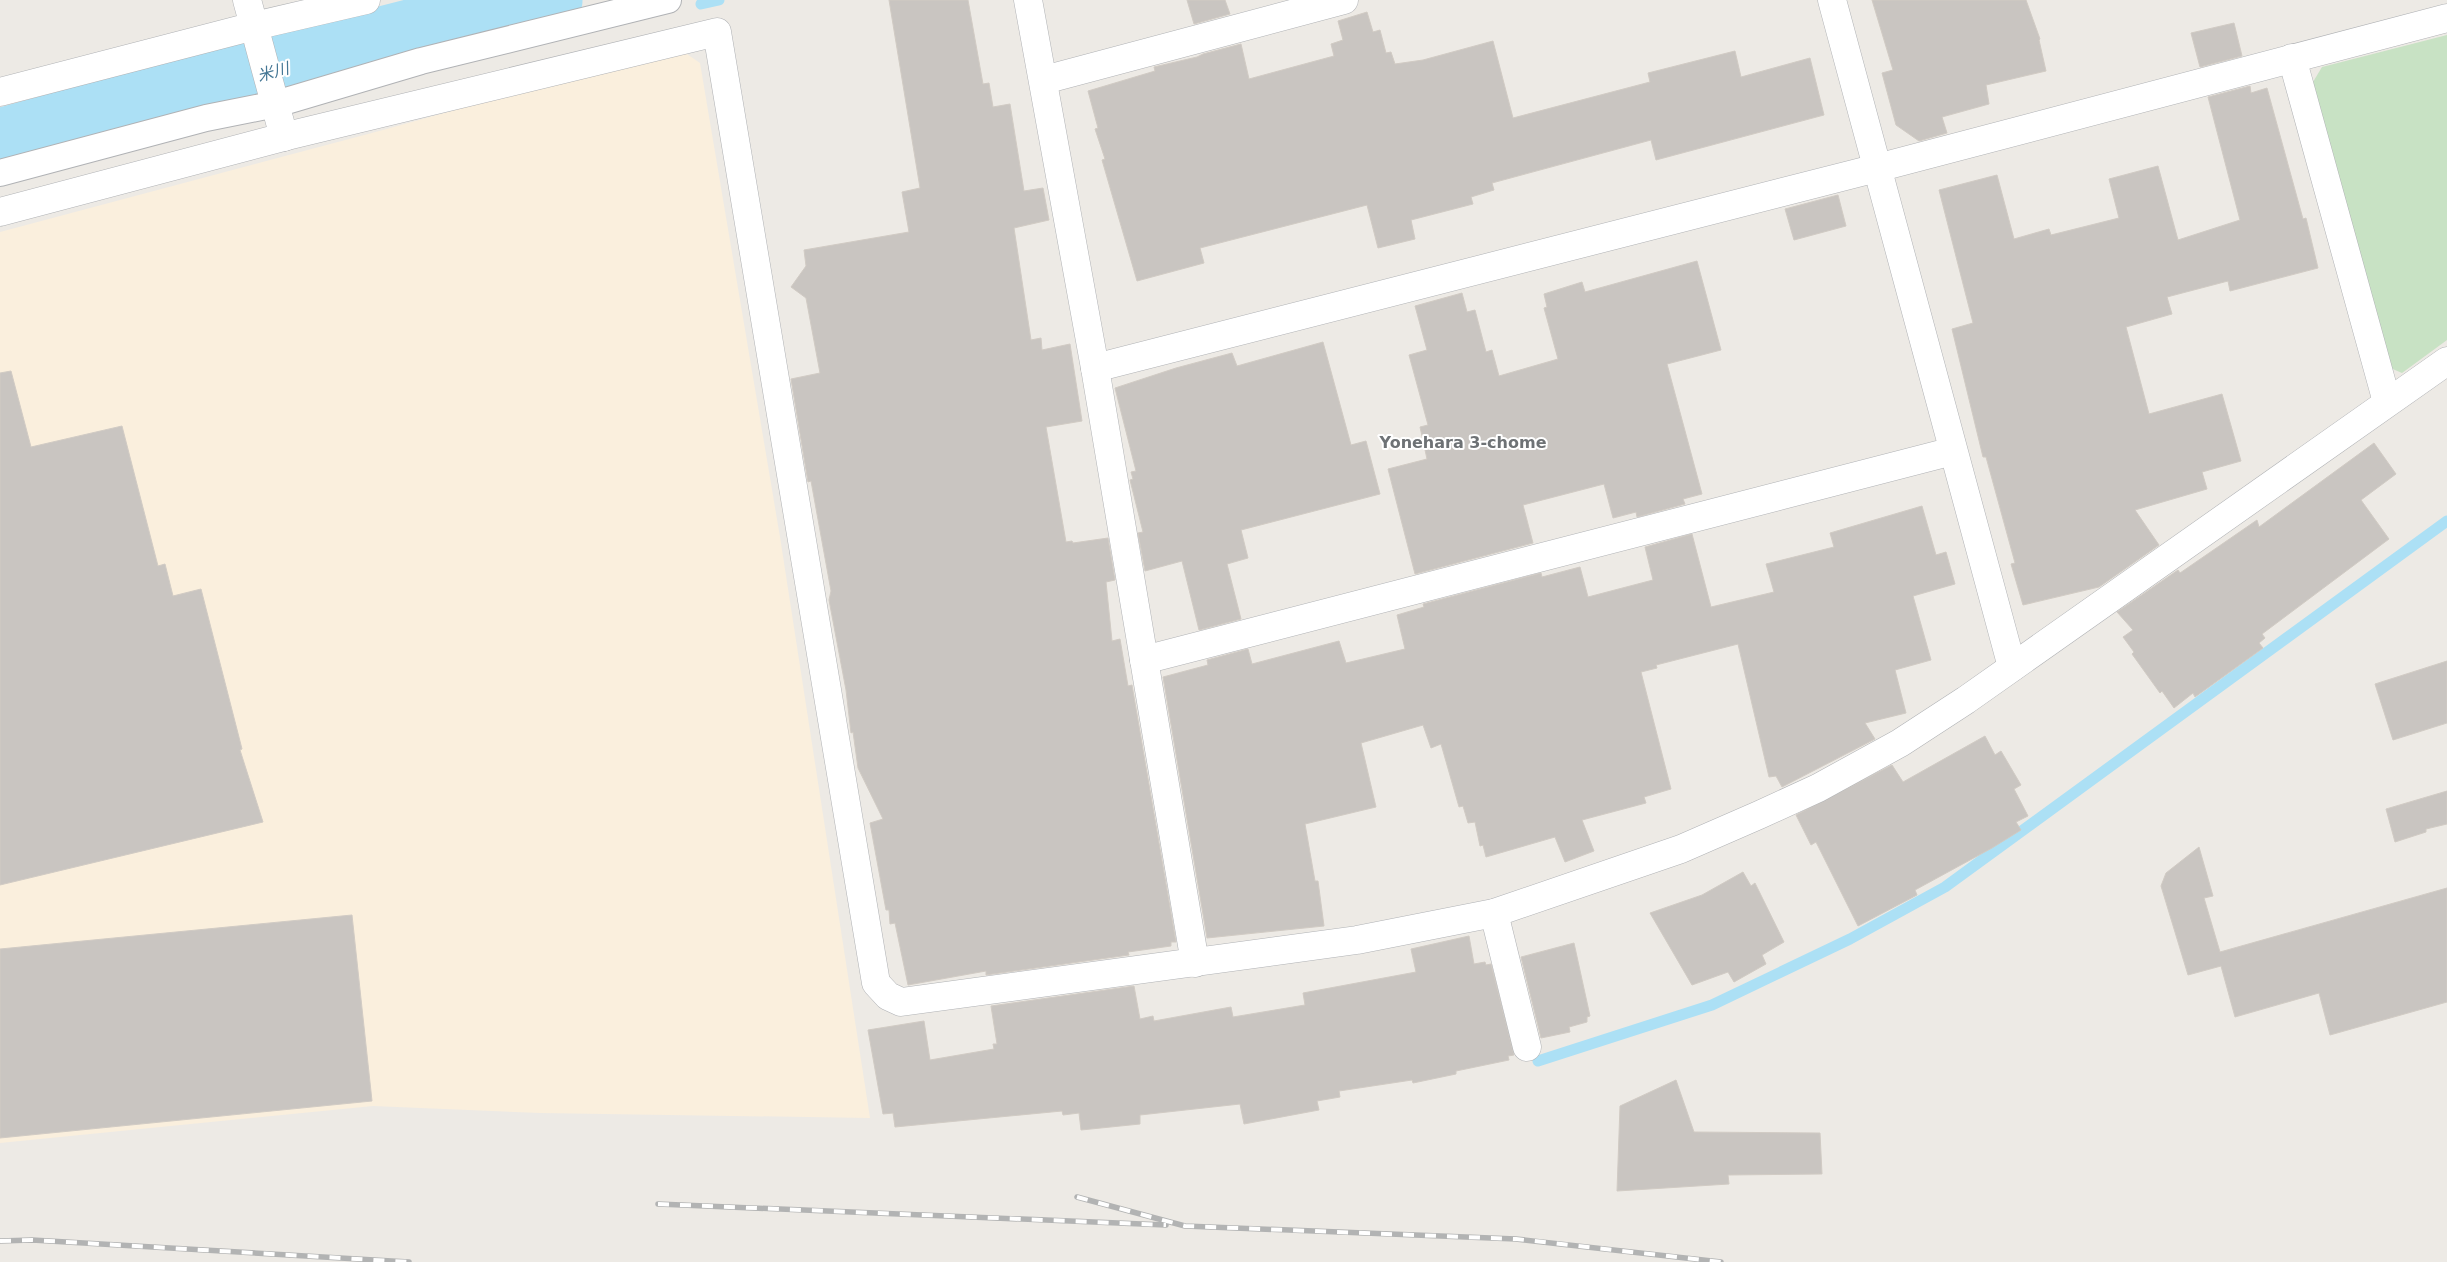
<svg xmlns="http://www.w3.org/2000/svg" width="2447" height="1262" font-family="'DejaVu Sans','Noto Sans JP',sans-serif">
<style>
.commercial{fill:#faefdd}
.green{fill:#c8e2c4}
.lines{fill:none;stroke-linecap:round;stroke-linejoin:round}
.stream{stroke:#ace0f5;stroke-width:11}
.river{stroke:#ace0f5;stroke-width:71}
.building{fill:#c9c5c1;stroke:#d1cbc4}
.pedestrian-casing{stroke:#b0b2b5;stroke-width:28}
.minor-casing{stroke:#b0b2b5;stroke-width:29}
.pedestrian{stroke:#fff;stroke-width:26}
.minor{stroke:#fff;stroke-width:28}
.rail-casing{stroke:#b2b3b3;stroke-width:5.5}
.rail{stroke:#fff;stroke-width:4;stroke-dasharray:11;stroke-linecap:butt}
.labels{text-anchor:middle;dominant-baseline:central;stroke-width:4;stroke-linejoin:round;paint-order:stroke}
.water-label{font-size:16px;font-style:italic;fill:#457795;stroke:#fff}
.neighbourhood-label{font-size:16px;font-weight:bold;fill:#6e7275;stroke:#fff}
</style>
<rect width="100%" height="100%" fill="#edeae5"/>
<path class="commercial" d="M 678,48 L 700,63 L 780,537 L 870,1118 L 540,1113 L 373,1106 L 0,1143 L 0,232 L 383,130 Z"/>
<path class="green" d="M 2447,35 L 2447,340 L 2402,373 L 2388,367 L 2313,82 L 2322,67 Z"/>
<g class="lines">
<g class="stream">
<path d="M 701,4 L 719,0"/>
<path d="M 1538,1061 L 1712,1005 L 1850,939 L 1945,887 L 2447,521"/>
</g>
<path class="river" d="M 0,144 L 195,90 L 547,0"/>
</g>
<g class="building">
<path d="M 889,0 L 968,0 L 983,84 L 989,83 L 993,107 L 1010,104 L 1024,191 L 1043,188 L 1049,220 L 1014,228 L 1031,340 L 1041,338 L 1042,350 L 1070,344 L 1082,421 L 1046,427 L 1066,542 L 1072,541 L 1073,543 L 1108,538 L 1115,580 L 1106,582 L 1112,641 L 1120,639 L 1128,686 L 1132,685 L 1176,942 L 1171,942 L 1171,946 L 1128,952 L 1129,955 L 986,975 L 986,971 L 908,985 L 895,923 L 890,924 L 889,910 L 886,910 L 870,823 L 883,819 L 858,768 L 853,732 L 851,733 L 846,690 L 829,600 L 831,591 L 811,481 L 808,482 L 791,379 L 820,373 L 806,298 L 791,287 L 806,266 L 804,250 L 909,232 L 902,192 L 920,188 Z"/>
<path d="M 1187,0 L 1225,0 L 1230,14 L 1194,24 Z"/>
<path d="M 1872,0 L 2026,0 L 2040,39 L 2039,40 L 2046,71 L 1986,85 L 1989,104 L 1942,117 L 1947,133 L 1919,141 L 1896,125 L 1882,73 L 1893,70 Z"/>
<path d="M 1367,12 L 1373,32 L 1380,30 L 1386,53 L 1391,52 L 1395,64 L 1423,60 L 1493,41 L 1513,118 L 1650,82 L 1648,73 L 1735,51 L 1741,77 L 1810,58 L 1824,115 L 1656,160 L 1651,140 L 1492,183 L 1494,190 L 1471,197 L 1473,204 L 1411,220 L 1415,239 L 1378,248 L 1367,205 L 1200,248 L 1204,263 L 1137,281 L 1102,160 L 1105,159 L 1095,129 L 1098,128 L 1088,91 L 1155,71 L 1154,67 L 1197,57 L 1203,54 L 1241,44 L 1249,79 L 1334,56 L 1331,44 L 1343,40 L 1338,21 Z"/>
<path d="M 2234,23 L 2242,56 L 2200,67 L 2191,33 Z"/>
<path d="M 2250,86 L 2251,93 L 2267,88 L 2303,219 L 2306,218 L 2318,268 L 2230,291 L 2228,281 L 2167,297 L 2172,314 L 2126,327 L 2149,414 L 2222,394 L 2241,461 L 2202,472 L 2207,489 L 2135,510 L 2159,545 L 2099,587 L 2023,605 L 2011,564 L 2015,563 L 1986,457 L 1983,457 L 1952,329 L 1973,323 L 1939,190 L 1997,175 L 2014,239 L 2049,229 L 2051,235 L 2119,218 L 2109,179 L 2158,166 L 2178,240 L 2240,220 L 2208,97 Z"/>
<path d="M 1838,195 L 1846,226 L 1794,240 L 1785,209 Z"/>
<path d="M 1697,261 L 1721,350 L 1667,364 L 1702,494 L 1683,499 L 1685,504 L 1637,517 L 1636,512 L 1613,518 L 1604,484 L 1523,505 L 1533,543 L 1415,574 L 1388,469 L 1427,459 L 1420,427 L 1428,425 L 1409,355 L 1427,350 L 1415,306 L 1462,293 L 1467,312 L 1475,310 L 1486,352 L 1492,350 L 1499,376 L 1558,359 L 1544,308 L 1547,307 L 1544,294 L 1582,282 L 1585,292 Z"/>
<path d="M 1323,342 L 1351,445 L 1366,441 L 1380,494 L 1241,530 L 1248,558 L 1227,564 L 1241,619 L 1199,630 L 1182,561 L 1145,571 L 1138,533 L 1143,532 L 1130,480 L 1133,479 L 1131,472 L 1136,471 L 1115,388 L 1176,368 L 1232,353 L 1237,366 Z"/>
<path d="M 11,371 L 31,447 L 122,426 L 158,566 L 165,564 L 173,596 L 201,589 L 242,749 L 240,750 L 263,822 L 0,885 L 0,373 Z"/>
<path d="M 2374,443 L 2396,474 L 2361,500 L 2389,539 L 2262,634 L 2265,638 L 2259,643 L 2263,648 L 2195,697 L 2193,693 L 2174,708 L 2162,691 L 2160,693 L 2132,654 L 2134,652 L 2123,637 L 2133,630 L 2117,612 L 2178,570 L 2180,573 L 2257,520 L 2259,527 Z"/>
<path d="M 1922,506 L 1936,555 L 1946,552 L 1955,584 L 1913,596 L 1931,660 L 1895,670 L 1906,713 L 1865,723 L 1875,739 L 1782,787 L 1776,776 L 1769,777 L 1738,644 L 1656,665 L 1657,668 L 1641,672 L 1671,789 L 1644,797 L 1646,803 L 1582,820 L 1594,851 L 1565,862 L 1555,837 L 1486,857 L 1483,845 L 1480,846 L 1475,822 L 1468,823 L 1463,806 L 1459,807 L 1441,744 L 1431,748 L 1423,725 L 1361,743 L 1376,807 L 1305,824 L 1315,881 L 1318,881 L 1324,926 L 1207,938 L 1163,677 L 1208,665 L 1207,660 L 1248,649 L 1252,664 L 1339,641 L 1346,663 L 1405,649 L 1397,615 L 1424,607 L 1423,604 L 1541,573 L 1542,577 L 1580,567 L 1588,597 L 1653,580 L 1645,547 L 1692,534 L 1711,607 L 1774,592 L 1766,564 L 1834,547 L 1830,533 Z"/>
<path d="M 2447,661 L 2447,723 L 2393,740 L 2375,684 Z"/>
<path d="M 1985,736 L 1995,755 L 2001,751 L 2021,785 L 2014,789 L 2028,816 L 2016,822 L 2021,830 L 1992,848 L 1915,890 L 1917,895 L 1858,926 L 1816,842 L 1811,845 L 1796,815 L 1892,765 L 1903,782 Z"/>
<path d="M 2447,791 L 2447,824 L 2426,829 L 2426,832 L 2395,842 L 2386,809 Z"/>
<path d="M 2199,847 L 2213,896 L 2204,898 L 2220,952 L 2447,888 L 2447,1002 L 2330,1035 L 2319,993 L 2235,1017 L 2221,966 L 2188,975 L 2161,886 L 2166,873 Z"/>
<path d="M 1743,872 L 1751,886 L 1755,883 L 1784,942 L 1762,955 L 1766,964 L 1734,982 L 1728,972 L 1692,985 L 1650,913 L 1702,895 Z"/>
<path d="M 352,915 L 372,1101 L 0,1138 L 0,949 Z"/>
<path d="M 1469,936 L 1474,964 L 1485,962 L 1486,965 L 1491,964 L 1514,1055 L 1508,1056 L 1509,1060 L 1456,1071 L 1456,1074 L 1413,1083 L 1412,1080 L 1339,1091 L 1340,1097 L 1317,1101 L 1319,1110 L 1244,1124 L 1240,1104 L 1140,1115 L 1140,1124 L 1081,1130 L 1079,1113 L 1063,1115 L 1062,1111 L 895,1127 L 893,1113 L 883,1114 L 868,1030 L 924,1021 L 930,1060 L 994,1049 L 993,1044 L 997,1044 L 991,1006 L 1134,986 L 1140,1019 L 1153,1016 L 1154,1021 L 1231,1007 L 1233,1017 L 1305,1005 L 1303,993 L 1416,972 L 1411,949 Z"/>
<path d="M 1574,943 L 1590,1016 L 1587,1017 L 1587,1022 L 1569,1027 L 1570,1032 L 1541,1038 L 1521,957 Z"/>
<path d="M 1676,1080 L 1694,1132 L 1820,1133 L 1822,1174 L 1728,1175 L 1729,1184 L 1617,1191 L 1620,1106 Z"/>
</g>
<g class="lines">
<defs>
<path id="pedestrian" d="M 0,173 L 206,118 L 276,104 L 421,61 L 668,0"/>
<g id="minor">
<path d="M 247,0 L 284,137"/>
<path d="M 1028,0 L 1095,368 L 1195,963"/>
<path d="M 1832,0 L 2012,667"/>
<path d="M 2292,58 L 2387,402"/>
<path d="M 1044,80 L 1344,0"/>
<path d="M 0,92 L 254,26 L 366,0"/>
<path d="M 0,212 L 291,135 L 717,32 L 876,983 L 888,996 L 901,1002 L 1357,940 L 1494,913 L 1681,849 L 1759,815 L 1818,788 L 1900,743 L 1966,700 L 2447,361"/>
<path d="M 1095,368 L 1877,168 L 2447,18"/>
<path d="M 1144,660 L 1953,451"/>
<path d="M 1494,913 L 1527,1047"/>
</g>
</defs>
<use href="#pedestrian" class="pedestrian-casing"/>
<use href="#minor" class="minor-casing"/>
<use href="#pedestrian" class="pedestrian"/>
<use href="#minor" class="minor"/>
<defs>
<g id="rail">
<path d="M 1077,1197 L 1185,1226 L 1516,1239 L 1721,1262"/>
<path d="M 658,1204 L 1166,1225"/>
<path d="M 0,1241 L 32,1240 L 409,1262"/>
</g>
</defs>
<use href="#rail" class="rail-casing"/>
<use href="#rail" class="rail"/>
</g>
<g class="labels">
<g class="water-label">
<text transform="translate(273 72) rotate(-15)">米川</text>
</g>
<g class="neighbourhood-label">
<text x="1463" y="442">Yonehara 3-chome</text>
</g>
</g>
</svg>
